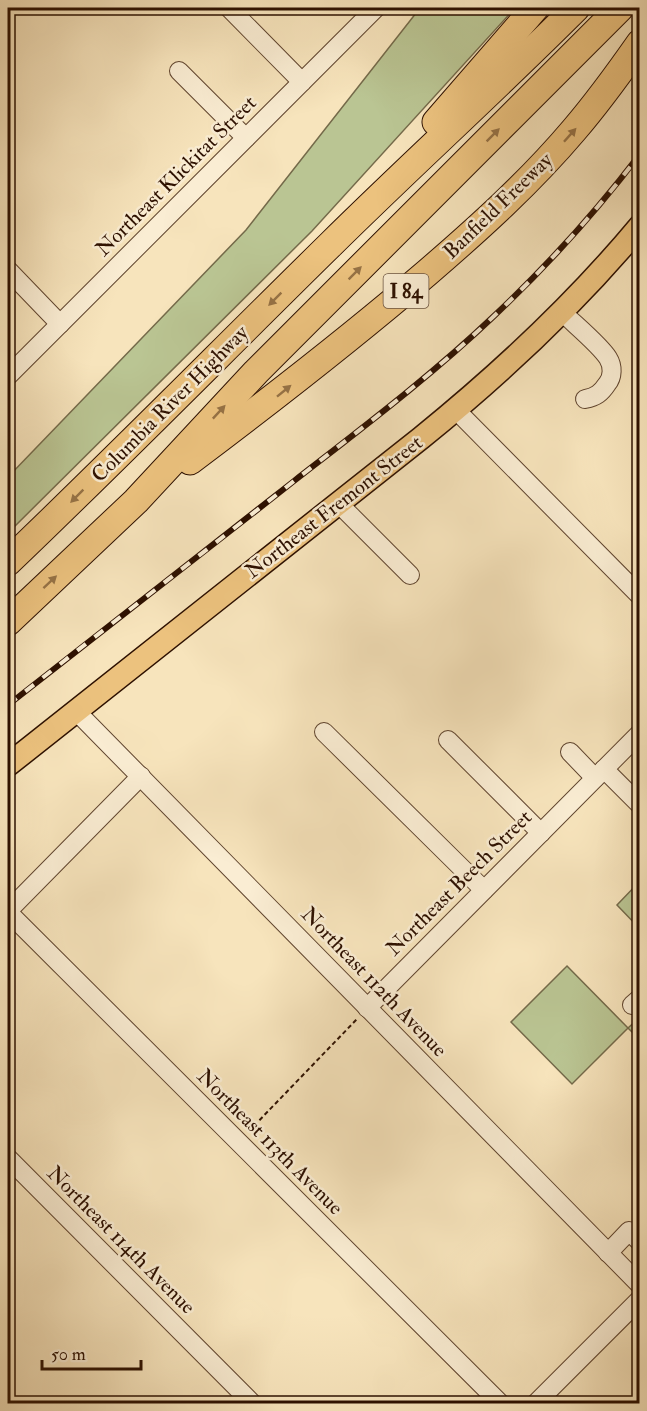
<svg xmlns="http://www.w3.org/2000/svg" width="647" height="1411" font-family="'IM FELL Double Pica',serif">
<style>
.green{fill:#bac593;stroke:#746a4a;stroke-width:1.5}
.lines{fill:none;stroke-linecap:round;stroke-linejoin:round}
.minor-casing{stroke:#60452f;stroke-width:20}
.major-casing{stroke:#2d1000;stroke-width:25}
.highway-casing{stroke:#2d1000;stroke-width:29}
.path{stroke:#2d1000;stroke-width:2;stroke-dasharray:4.5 3;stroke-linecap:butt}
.minor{stroke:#faedd3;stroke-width:18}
.major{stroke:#ecc27e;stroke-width:22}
.highway{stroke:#ecc27e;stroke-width:27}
.rail-casing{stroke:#2d1000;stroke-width:6}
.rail{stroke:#faedd3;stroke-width:4;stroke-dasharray:11;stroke-linecap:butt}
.oneway{fill:#967245}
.labels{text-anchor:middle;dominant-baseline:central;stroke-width:5;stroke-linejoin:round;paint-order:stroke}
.shield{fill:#faedd3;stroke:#6a523f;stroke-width:1.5}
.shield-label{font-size:20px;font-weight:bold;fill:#2d1000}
.street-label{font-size:21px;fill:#2d1000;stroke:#faedd3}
</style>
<rect width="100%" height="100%" fill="#f7e4bc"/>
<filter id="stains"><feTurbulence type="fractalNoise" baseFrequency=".00333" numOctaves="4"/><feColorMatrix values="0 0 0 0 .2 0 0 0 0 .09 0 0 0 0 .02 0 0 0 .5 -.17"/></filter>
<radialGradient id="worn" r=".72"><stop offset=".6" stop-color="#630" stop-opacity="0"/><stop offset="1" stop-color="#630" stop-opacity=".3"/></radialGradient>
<g class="green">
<path d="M 420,8 L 515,8 L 312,231 L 8,533 L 8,477 L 246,230 Z"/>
<path d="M 639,882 L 639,928 L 617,905 Z"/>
<path d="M 567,966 L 628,1028 L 640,1017 L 639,1039 L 628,1028 L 572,1084 L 511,1022 Z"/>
</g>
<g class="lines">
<defs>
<g id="minor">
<path d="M 229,8 L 302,82"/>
<path d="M 179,71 L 246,138"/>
<path d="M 8,270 L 60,324"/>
<path d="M 561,311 C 573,323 600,345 608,358 C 613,366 613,377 607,384 C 601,393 596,397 585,399"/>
<path d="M 8,376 L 376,8"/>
<path d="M 456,410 L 640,596"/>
<path d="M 338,503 L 410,575"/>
<path d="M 76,711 L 640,1285"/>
<path d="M 324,732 L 484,890"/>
<path d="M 448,740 L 541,833"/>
<path d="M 570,752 L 595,778"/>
<path d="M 604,769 L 640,805"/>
<path d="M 8,911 L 141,776"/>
<path d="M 8,912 L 501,1404"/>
<path d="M 632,1005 L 640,998"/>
<path d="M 367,1008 L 640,733"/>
<path d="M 8,1158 L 253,1404"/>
<path d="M 608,1253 L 629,1231 L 640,1242"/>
<path d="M 535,1404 L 640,1299"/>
</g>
<path id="major" d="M 8,765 L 421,438 C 500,374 575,304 640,226"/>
<g id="highway">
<path d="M 436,122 L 535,8"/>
<path d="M 190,461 C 271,400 351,338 428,272 C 479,228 530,182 574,130 C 598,102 619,73 640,43"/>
<path d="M 8,562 C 117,458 223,350 331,244 C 412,164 496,88 576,8"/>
<path d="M 8,622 L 136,501 L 256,372 L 620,8"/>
</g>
</defs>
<use href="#minor" class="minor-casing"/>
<use href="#major" class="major-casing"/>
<use href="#highway" class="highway-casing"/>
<path class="path" d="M 249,1131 L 357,1019"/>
<use href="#minor" class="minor"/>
<use href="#major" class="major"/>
<use href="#highway" class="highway"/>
<defs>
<path id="rail" d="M 8,705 C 103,630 199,556 294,481 C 362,428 431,376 494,316 C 547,266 596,212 640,154"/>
</defs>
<use href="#rail" class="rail-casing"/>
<use href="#rail" class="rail"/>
</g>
<defs><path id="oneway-solid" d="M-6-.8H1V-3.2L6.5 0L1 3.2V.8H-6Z" transform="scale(1.5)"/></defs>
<g class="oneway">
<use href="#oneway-solid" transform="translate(493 135) rotate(-45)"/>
<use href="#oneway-solid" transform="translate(570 135) rotate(-48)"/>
<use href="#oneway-solid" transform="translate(355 273) rotate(-45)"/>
<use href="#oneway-solid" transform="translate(275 299) rotate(135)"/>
<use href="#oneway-solid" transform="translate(284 391) rotate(-39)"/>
<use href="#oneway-solid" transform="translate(219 412) rotate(-47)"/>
<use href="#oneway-solid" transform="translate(77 496) rotate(135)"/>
<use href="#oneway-solid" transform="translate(50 582) rotate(-43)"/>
</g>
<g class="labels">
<rect class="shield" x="383.5" y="274" width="45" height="34" rx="4.5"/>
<g class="shield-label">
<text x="406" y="291">I 84</text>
</g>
<g class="street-label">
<text transform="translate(176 176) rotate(-45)">Northeast Klickitat Street</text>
<text transform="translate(498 206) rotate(-44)">Banfield Freeway</text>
<text transform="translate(170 404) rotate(-45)">Columbia River Highway</text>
<text transform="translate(334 507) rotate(-38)">Northeast Fremont Street</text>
<text transform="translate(459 883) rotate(-45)">Northeast Beech Street</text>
<text transform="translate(374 982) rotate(46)">Northeast 112th Avenue</text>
<text transform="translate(270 1142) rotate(45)">Northeast 113th Avenue</text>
<text transform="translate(121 1240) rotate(45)">Northeast 114th Avenue</text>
</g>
</g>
<rect width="647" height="1411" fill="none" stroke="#f7e4bc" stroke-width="30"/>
<rect x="9" y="9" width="629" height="1393" fill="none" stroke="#2d1000" stroke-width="3"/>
<rect x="15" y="15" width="617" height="1381" fill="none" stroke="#2d1000" stroke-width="1.5"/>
<path d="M42 1360v9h99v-9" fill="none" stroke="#2d1000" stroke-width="3"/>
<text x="51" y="1360" font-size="18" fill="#2d1000" stroke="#faedd3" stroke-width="4.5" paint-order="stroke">50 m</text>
<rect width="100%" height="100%" filter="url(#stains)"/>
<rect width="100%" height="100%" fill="url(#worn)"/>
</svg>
